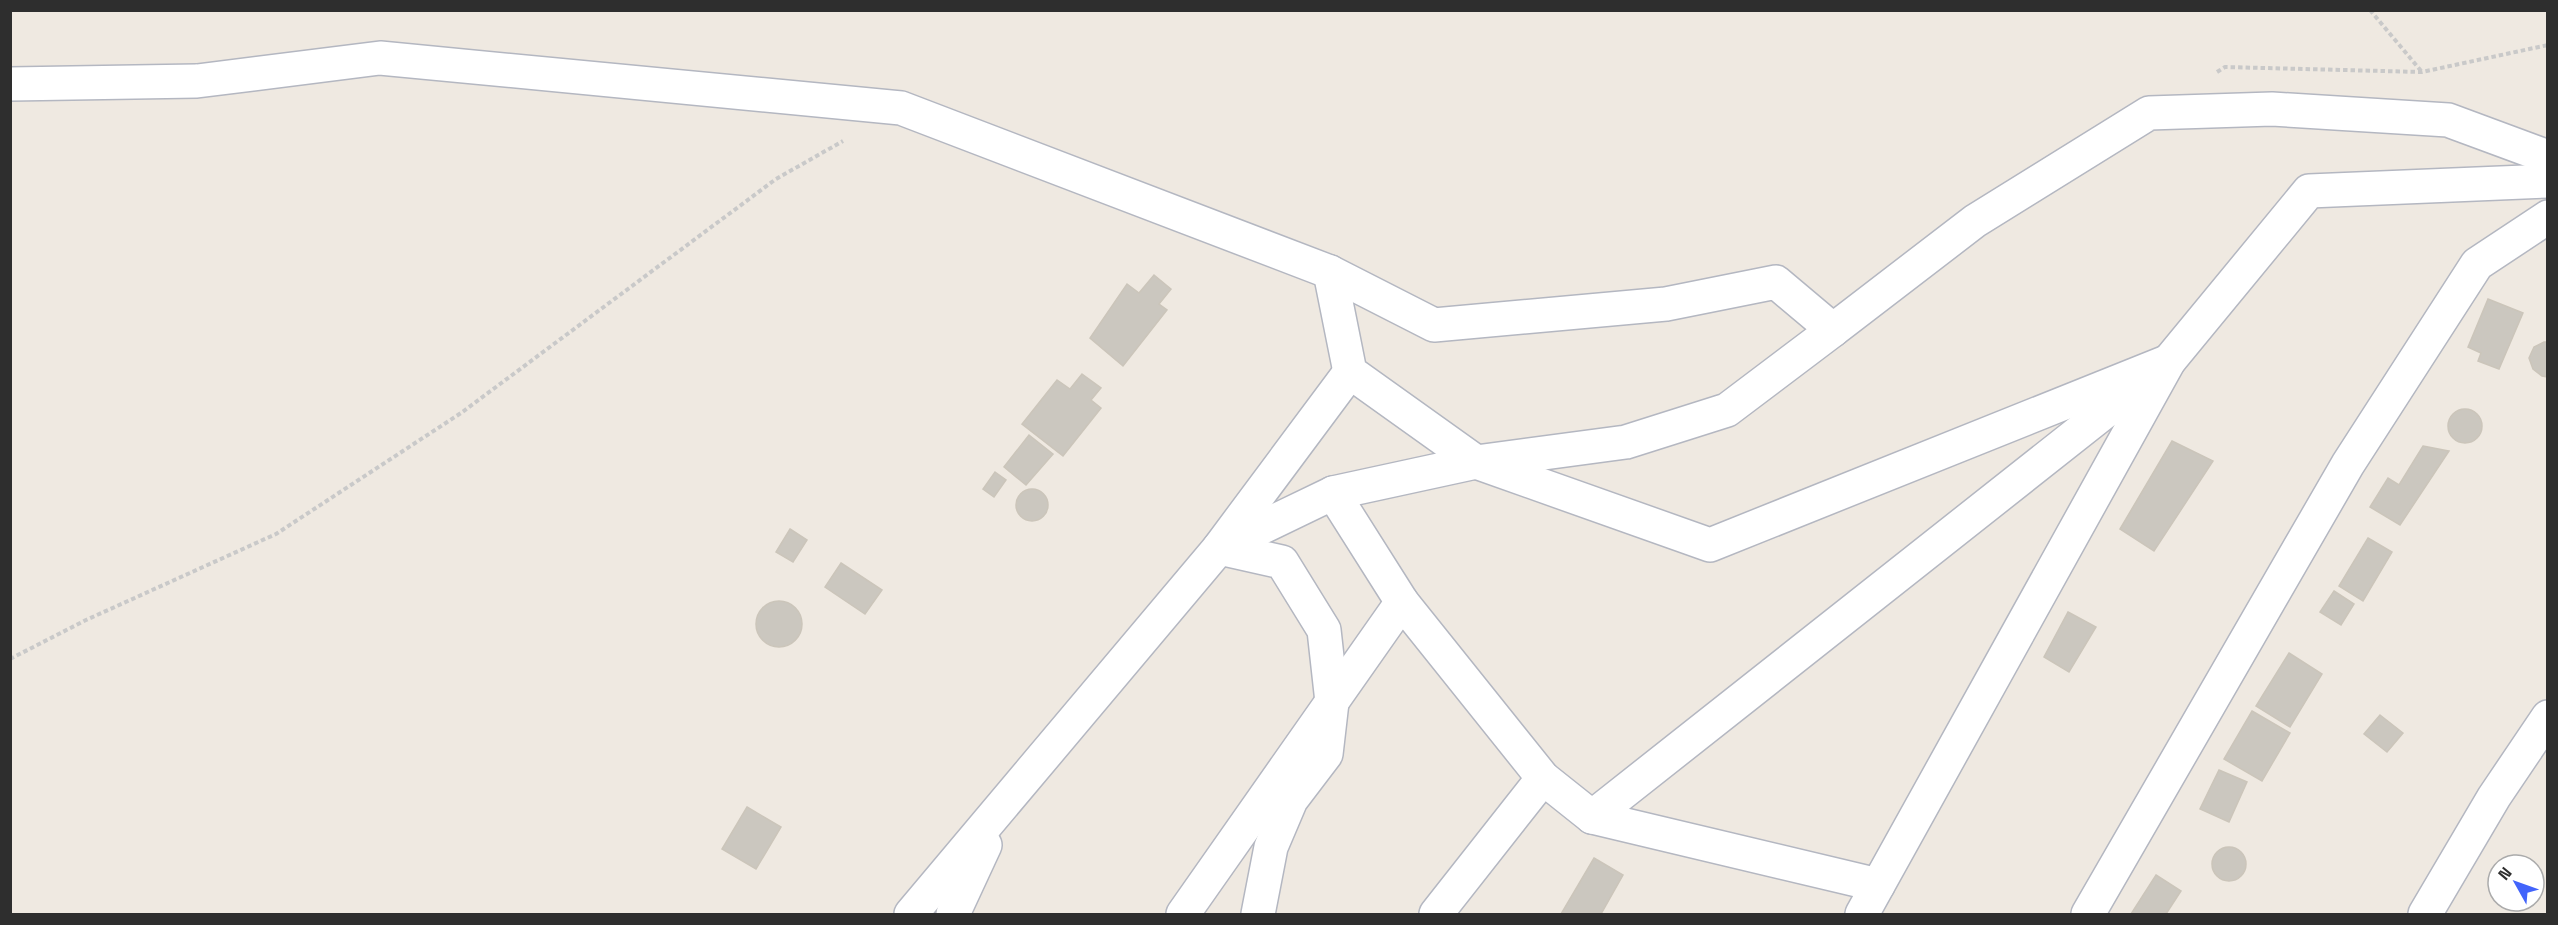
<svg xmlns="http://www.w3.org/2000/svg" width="2558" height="925" font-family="'Space Grotesk',sans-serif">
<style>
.building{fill:#cbc7bf;stroke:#cbc5ba;stroke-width:1.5}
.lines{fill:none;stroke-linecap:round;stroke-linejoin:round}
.minor-casing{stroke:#b4b7c1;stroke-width:36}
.path{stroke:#c9c9c9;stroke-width:4;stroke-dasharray:4.5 3;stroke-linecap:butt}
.minor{stroke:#fff;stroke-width:33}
</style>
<rect width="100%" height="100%" fill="#efe9e1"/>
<g class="building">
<path d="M 1154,275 L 1171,289 L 1159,304 L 1167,310 L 1123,366 L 1090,338 L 1127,284 L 1139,293 Z"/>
<path d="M 2488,299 L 2523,313 L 2499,369 L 2478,361 L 2481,353 L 2468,347 Z"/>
<path d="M 2544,342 L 2548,342 L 2548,377 L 2542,376 L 2533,369 L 2529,358 L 2534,347 Z"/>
<path d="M 1082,374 L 1101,388 L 1091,400 L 1101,408 L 1063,456 L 1022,424 L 1057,380 L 1070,389 Z"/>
<circle cx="2465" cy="426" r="17"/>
<path d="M 1029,435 L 1053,454 L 1026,485 L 1004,467 Z"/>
<path d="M 2172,441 L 2213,461 L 2154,551 L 2120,529 Z"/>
<path d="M 2423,446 L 2449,451 L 2400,525 L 2370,507 L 2388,478 L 2399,485 Z"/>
<path d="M 995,472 L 1006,480 L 994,497 L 983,489 Z"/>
<circle cx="1032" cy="505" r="16"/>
<path d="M 790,529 L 807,540 L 793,562 L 776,552 Z"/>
<path d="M 2368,538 L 2392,552 L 2363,601 L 2339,586 Z"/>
<path d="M 841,563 L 882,590 L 865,614 L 825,587 Z"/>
<path d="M 2334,591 L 2354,604 L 2341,625 L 2320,612 Z"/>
<circle cx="779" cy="624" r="23"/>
<path d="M 2068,612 L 2096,627 L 2069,672 L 2044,657 Z"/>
<path d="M 2289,653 L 2322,674 L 2290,727 L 2256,706 Z"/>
<path d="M 2252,711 L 2290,733 L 2262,781 L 2224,759 Z"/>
<path d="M 2380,715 L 2403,733 L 2387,752 L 2364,734 Z"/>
<path d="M 2219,770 L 2247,782 L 2229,822 L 2200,809 Z"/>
<path d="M 747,807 L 781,827 L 756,869 L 722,849 Z"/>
<circle cx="2229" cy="864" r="17"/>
<path d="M 1594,858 L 1623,875 L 1601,914 L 1561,914 Z"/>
<path d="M 2156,875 L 2181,891 L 2166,914 L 2131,914 Z"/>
</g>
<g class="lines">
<defs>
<g id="minor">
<path d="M 10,84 L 197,81 L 380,58 L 901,108 L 1330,272 L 1434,325 L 1666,304 L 1776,282 L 1833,330 L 1975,221 L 2149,113 L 2272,109 L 2448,120 L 2548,157"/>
<path d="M 1330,272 L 1350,372 L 1476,462 L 1710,545 L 2169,361"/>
<path d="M 1333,493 L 1402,602 L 1543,778 L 1592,817 L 1878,885"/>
<path d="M 1592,817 L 2140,384"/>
<path d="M 911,914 L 1219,548 L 1333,493 L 1476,462 L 1626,442 L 1727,410 L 1833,330"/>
<path d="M 953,914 L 985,845"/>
<path d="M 1183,914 L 1402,602"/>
<path d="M 1258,914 L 1271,847 L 1291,800 L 1326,754 L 1332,702 L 1324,630 L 1282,562 L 1219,548 L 1350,372"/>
<path d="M 1436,914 L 1543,778"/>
<path d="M 1862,914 L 2169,361 L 2309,191 L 2548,181"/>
<path d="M 2088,914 L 2348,464 L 2477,264 L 2548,217"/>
<path d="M 2425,914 L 2494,797 L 2548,717"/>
</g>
</defs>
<use href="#minor" class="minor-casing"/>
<g class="path">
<path d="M 2370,10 L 2422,72"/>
<path d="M 2217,72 L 2225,67 L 2422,72 L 2548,45"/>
<path d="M 10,659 L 86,620 L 276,534 L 461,413 L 776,179 L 843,141"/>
</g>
<use href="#minor" class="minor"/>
</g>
<rect width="2558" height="925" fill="none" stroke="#2e2e2e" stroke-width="24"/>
<g transform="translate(2516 883) rotate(310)"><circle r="28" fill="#ffffff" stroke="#ababab" stroke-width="1.5"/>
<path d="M0-4.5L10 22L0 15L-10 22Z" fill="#4264fb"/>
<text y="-9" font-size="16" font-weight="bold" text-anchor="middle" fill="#2e2e2e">N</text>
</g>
</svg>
